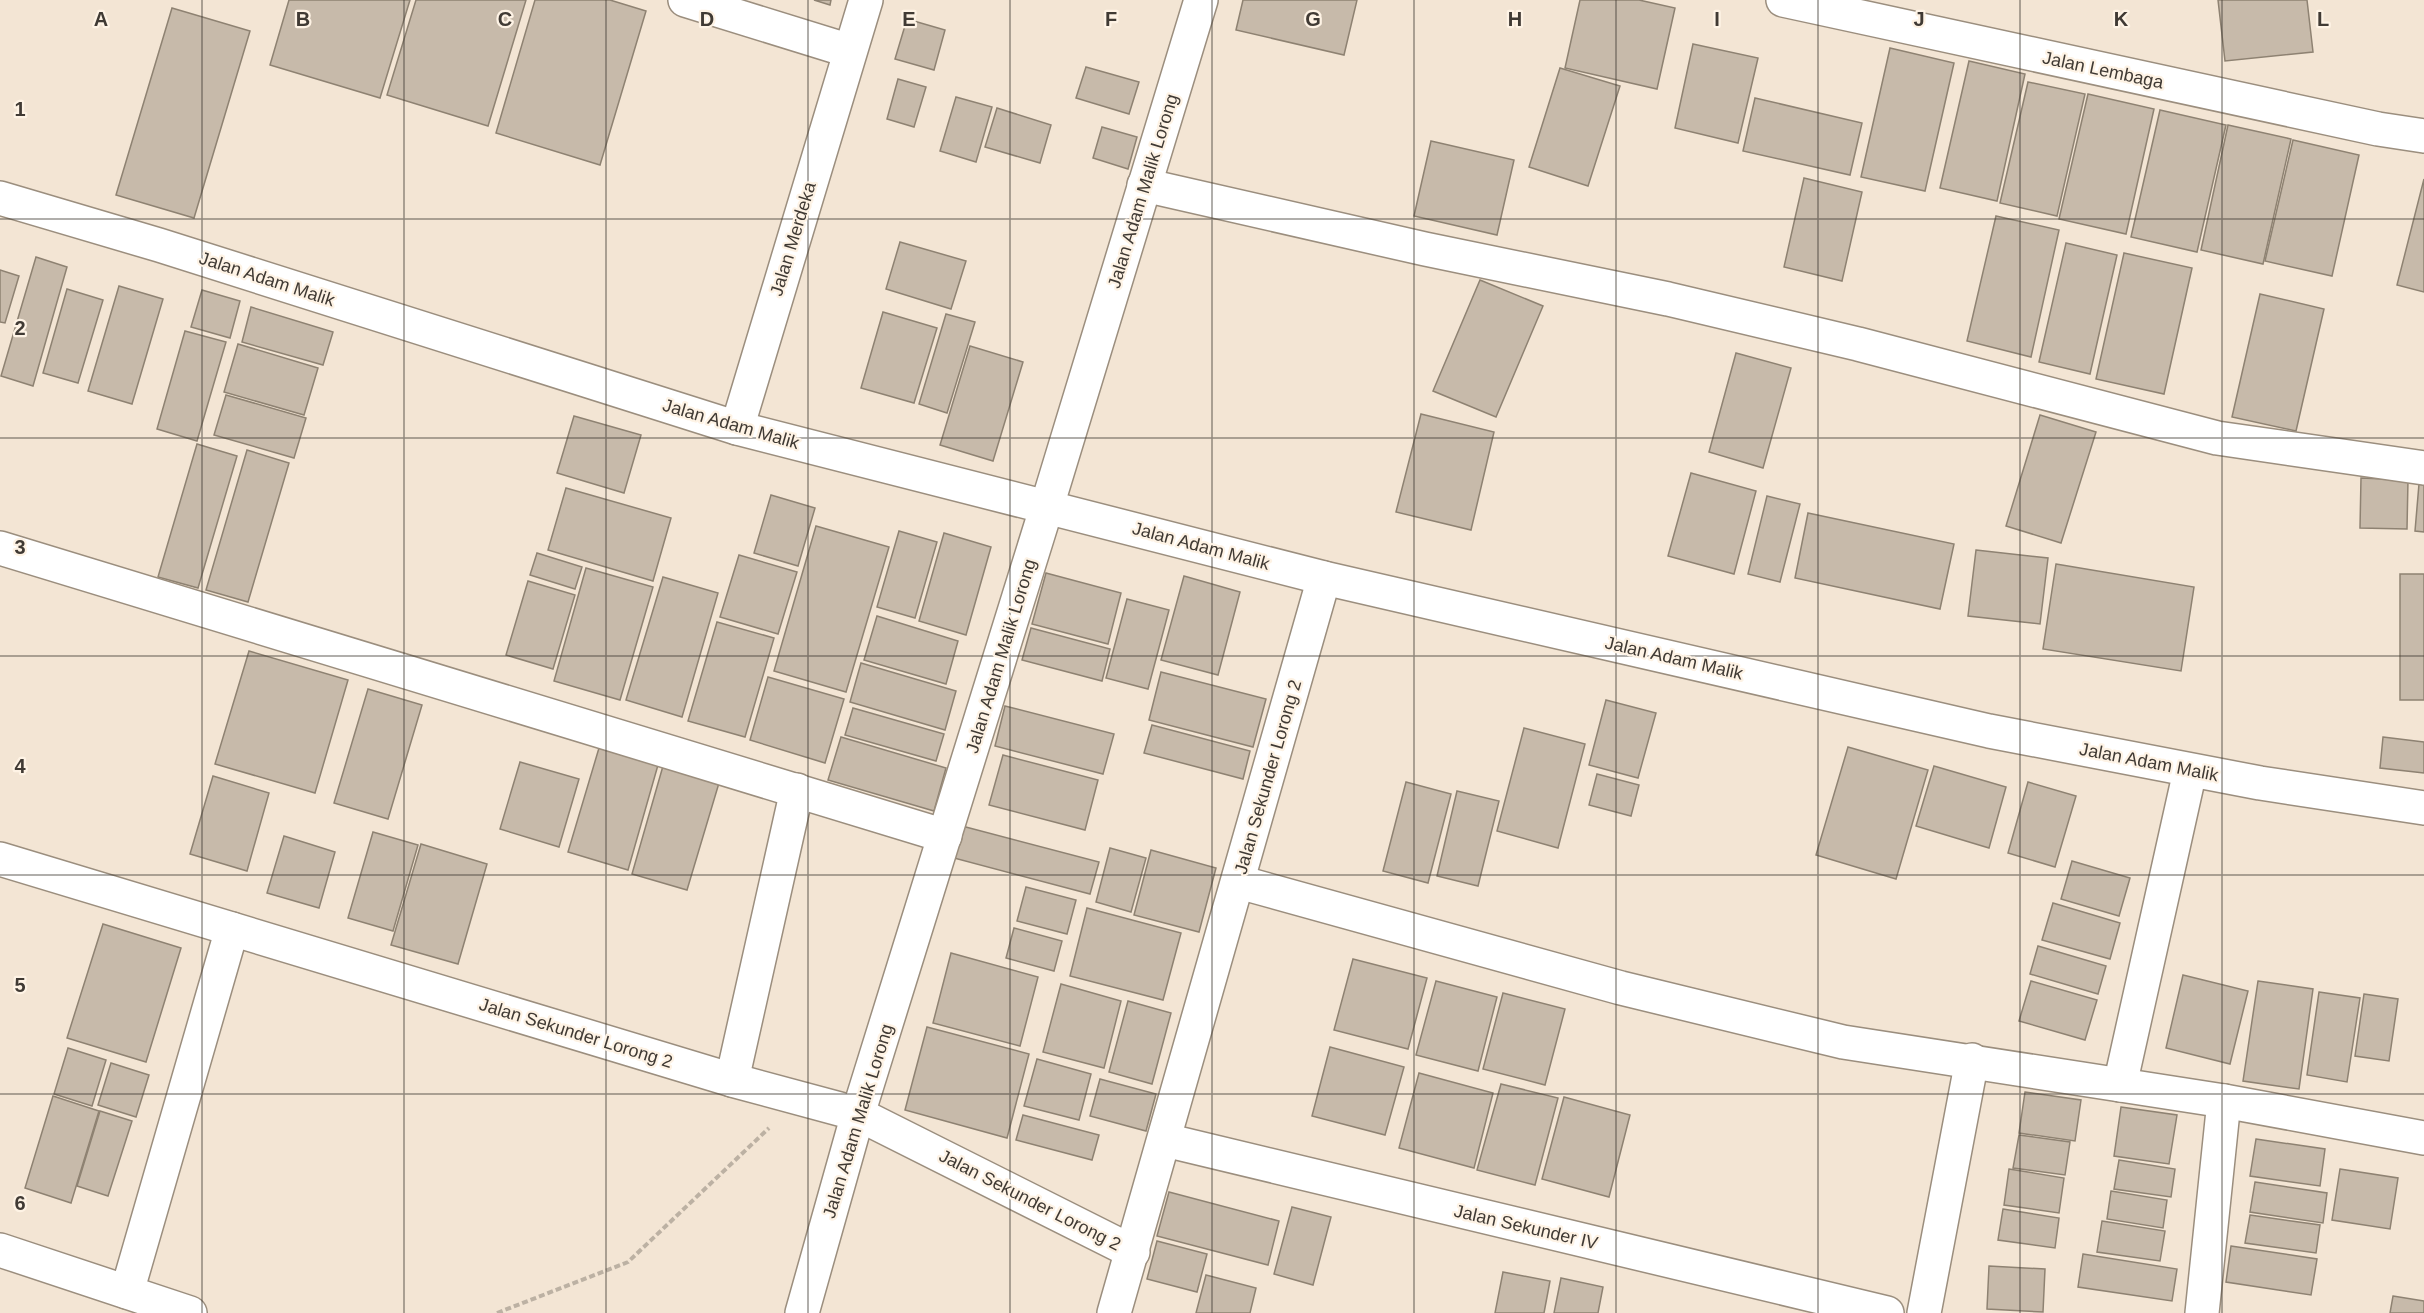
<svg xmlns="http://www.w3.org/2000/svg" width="2424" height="1313" font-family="Arial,sans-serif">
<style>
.building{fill:#c7baaa;stroke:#8e8272;stroke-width:1.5}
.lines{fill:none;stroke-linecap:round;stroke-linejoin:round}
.street-casing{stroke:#9b8e7e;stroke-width:36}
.path{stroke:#bcb1a3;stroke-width:4;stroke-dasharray:6 3;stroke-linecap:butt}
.street{stroke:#fff;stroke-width:33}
.grid{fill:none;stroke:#403a34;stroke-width:1.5;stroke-opacity:0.55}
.labels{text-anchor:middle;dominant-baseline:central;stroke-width:4.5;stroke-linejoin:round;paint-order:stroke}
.street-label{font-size:18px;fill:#403a34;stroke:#fef3e5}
.grid-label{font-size:20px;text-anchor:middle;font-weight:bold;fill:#403a34;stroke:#fef3e5;stroke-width:4.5;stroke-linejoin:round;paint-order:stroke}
</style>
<rect width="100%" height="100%" fill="#f3e5d4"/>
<g class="building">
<path d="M 289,0 L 410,0 L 380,98 L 270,65 Z"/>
<path d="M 416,0 L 526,0 L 488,126 L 387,95 Z"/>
<path d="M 535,0 L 610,0 L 646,11 L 600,165 L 496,133 Z"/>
<path d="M 814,0 L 831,0 L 830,5 Z"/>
<path d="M 1243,0 L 1357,0 L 1344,55 L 1236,30 Z"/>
<path d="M 1580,0 L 1639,0 L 1675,8 L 1657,89 L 1565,68 Z"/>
<path d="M 2218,0 L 2307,0 L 2313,52 L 2225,61 Z"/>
<path d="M 172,8 L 250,31 L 194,218 L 116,195 Z"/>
<path d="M 907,19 L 945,30 L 934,70 L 895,59 Z"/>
<path d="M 1693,44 L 1758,58 L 1738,143 L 1675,128 Z"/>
<path d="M 1890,48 L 1954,63 L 1925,191 L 1861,177 Z"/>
<path d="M 1969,61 L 2025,74 L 1997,201 L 1940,188 Z"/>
<path d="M 1086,67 L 1139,82 L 1129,114 L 1076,98 Z"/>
<path d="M 1560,68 L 1620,86 L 1588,186 L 1529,167 Z"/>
<path d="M 898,79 L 926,87 L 914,127 L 887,119 Z"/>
<path d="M 2028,82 L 2085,94 L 2057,216 L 2000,203 Z"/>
<path d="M 2088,94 L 2154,109 L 2126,234 L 2059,219 Z"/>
<path d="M 956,97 L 992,107 L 976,162 L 940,151 Z"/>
<path d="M 1755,98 L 1862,123 L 1850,175 L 1743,151 Z"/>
<path d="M 997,108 L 1051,125 L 1040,163 L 985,147 Z"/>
<path d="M 2160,110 L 2226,125 L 2197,252 L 2131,237 Z"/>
<path d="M 2228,125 L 2291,139 L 2263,264 L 2201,250 Z"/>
<path d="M 1102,127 L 1137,137 L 1128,169 L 1093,158 Z"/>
<path d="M 2293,140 L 2359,155 L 2332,276 L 2265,261 Z"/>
<path d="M 1431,141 L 1514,160 L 1497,235 L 1414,216 Z"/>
<path d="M 1804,178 L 1862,192 L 1842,281 L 1784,267 Z"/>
<path d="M 2424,179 L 2424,292 L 2397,285 Z"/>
<path d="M 1996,216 L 2059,230 L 2031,357 L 1967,341 Z"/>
<path d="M 900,242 L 966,261 L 951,309 L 886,289 Z"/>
<path d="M 2066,243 L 2117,255 L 2090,374 L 2039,362 Z"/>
<path d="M 2124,253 L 2192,268 L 2164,394 L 2096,379 Z"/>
<path d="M 36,257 L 67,267 L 33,386 L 1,376 Z"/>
<path d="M 0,270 L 19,276 L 5,323 L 0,322 Z"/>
<path d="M 1480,280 L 1543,306 L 1496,417 L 1433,391 Z"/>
<path d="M 119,286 L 163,299 L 132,404 L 88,391 Z"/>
<path d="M 67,289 L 103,300 L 78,383 L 43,373 Z"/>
<path d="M 202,290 L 240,301 L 230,338 L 191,327 Z"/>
<path d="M 2260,294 L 2324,309 L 2296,431 L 2232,417 Z"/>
<path d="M 251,307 L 333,332 L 323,365 L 242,342 Z"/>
<path d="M 883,312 L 937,328 L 914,403 L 861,388 Z"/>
<path d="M 946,314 L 975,322 L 947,413 L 919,404 Z"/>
<path d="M 185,331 L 226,342 L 197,441 L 157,429 Z"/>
<path d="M 238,344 L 318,368 L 304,415 L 224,392 Z"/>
<path d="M 970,346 L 1023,362 L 993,461 L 940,445 Z"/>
<path d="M 1736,353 L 1791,368 L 1763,468 L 1709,452 Z"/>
<path d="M 226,395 L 306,418 L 294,458 L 214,435 Z"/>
<path d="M 1421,414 L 1494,432 L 1471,530 L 1396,512 Z"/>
<path d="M 2040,415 L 2096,432 L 2061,543 L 2006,526 Z"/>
<path d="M 574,416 L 641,435 L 624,493 L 557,473 Z"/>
<path d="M 197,444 L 237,456 L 198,588 L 158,577 Z"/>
<path d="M 247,450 L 289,463 L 248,602 L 206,590 Z"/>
<path d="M 1691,473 L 1756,491 L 1734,574 L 1668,556 Z"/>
<path d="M 2361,478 L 2408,480 L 2407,529 L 2360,528 Z"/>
<path d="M 2419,484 L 2424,485 L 2424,532 L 2415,531 Z"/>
<path d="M 566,488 L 671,518 L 653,581 L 548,550 Z"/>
<path d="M 771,495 L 815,508 L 798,566 L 754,553 Z"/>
<path d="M 1767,496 L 1800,504 L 1780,582 L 1748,574 Z"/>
<path d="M 1808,513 L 1954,544 L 1940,609 L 1795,578 Z"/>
<path d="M 816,526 L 889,547 L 846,692 L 774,671 Z"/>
<path d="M 899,531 L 937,542 L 915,618 L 877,607 Z"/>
<path d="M 944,533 L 991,547 L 966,635 L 919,621 Z"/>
<path d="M 1976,550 L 2048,558 L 2040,624 L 1968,616 Z"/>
<path d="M 537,553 L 582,567 L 575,589 L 530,575 Z"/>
<path d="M 739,555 L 797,572 L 778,634 L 720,617 Z"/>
<path d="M 2056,564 L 2194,587 L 2181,671 L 2043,649 Z"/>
<path d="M 586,568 L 653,587 L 620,700 L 554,681 Z"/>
<path d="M 1046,573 L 1121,593 L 1108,644 L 1032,624 Z"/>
<rect x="2400" y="574" width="24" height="126"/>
<path d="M 1184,576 L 1240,592 L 1218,675 L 1161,660 Z"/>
<path d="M 663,577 L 718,593 L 682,717 L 626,700 Z"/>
<path d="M 528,581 L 575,595 L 553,669 L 506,655 Z"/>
<path d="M 1127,599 L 1169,610 L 1148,689 L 1106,678 Z"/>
<path d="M 877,616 L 958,641 L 946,684 L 864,660 Z"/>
<path d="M 717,622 L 774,638 L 745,737 L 688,721 Z"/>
<path d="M 1031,628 L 1110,649 L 1102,681 L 1022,660 Z"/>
<path d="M 249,651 L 348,680 L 315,793 L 215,764 Z"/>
<path d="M 861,663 L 956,691 L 945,730 L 850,702 Z"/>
<path d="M 1161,672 L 1266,699 L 1253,747 L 1149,720 Z"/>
<path d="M 768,677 L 844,699 L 825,763 L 750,740 Z"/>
<path d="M 368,689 L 422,705 L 388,819 L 334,803 Z"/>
<path d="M 1606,700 L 1656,713 L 1638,778 L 1589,765 Z"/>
<path d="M 1005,706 L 1114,734 L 1103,774 L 995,746 Z"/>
<path d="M 853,708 L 944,734 L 936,761 L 845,735 Z"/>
<path d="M 1152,725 L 1250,751 L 1243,779 L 1144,753 Z"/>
<path d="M 1524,728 L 1585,744 L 1558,848 L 1497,831 Z"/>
<path d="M 841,737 L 946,768 L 934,811 L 828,780 Z"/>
<path d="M 2383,737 L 2424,742 L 2424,773 L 2380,768 Z"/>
<path d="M 1848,747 L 1928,770 L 1896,879 L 1816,855 Z"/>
<path d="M 599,748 L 658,765 L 628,870 L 568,852 Z"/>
<path d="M 1003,755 L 1098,780 L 1085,830 L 989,805 Z"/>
<path d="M 520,762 L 579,779 L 559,847 L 500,829 Z"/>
<path d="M 663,766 L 719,783 L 687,890 L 632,874 Z"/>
<path d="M 1934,766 L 2006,787 L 1989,848 L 1916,826 Z"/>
<path d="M 1597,774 L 1639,785 L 1631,816 L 1589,805 Z"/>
<path d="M 213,776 L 269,793 L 247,871 L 190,854 Z"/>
<path d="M 1406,782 L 1451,794 L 1428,883 L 1383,871 Z"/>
<path d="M 2028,782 L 2076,796 L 2055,867 L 2008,853 Z"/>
<path d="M 1457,791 L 1499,801 L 1478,886 L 1437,876 Z"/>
<path d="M 962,826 L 1099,862 L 1090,894 L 954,858 Z"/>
<path d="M 373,832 L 418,845 L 393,931 L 348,918 Z"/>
<path d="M 284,836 L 335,852 L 319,908 L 267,893 Z"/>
<path d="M 421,844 L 487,864 L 458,964 L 391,945 Z"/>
<path d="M 1110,848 L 1146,858 L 1131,912 L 1096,902 Z"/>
<path d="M 1151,850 L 1216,868 L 1199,932 L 1134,915 Z"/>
<path d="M 2072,861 L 2130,878 L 2119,916 L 2061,899 Z"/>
<path d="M 1026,887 L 1076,900 L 1067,934 L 1017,921 Z"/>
<path d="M 2053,903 L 2120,923 L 2110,959 L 2042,940 Z"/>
<path d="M 1087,908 L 1181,933 L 1163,1000 L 1070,976 Z"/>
<path d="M 103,924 L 181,948 L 146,1062 L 67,1038 Z"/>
<path d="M 1014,928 L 1062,941 L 1054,971 L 1006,958 Z"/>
<path d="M 2038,946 L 2106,966 L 2098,994 L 2030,974 Z"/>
<path d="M 951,953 L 1038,977 L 1020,1046 L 933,1023 Z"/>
<path d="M 1353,959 L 1427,978 L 1408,1049 L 1334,1030 Z"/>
<path d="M 2183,975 L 2248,991 L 2230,1064 L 2166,1048 Z"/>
<path d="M 1436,981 L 1497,997 L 1478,1071 L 1416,1055 Z"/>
<path d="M 2031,981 L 2097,1000 L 2085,1040 L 2019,1021 Z"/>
<path d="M 2258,981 L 2313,989 L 2299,1089 L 2243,1081 Z"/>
<path d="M 1061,984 L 1121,1001 L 1104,1068 L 1043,1052 Z"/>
<path d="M 2319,992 L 2360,998 L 2347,1082 L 2307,1075 Z"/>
<path d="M 1503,993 L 1565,1009 L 1545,1085 L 1483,1069 Z"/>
<path d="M 2364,994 L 2398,999 L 2389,1061 L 2355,1056 Z"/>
<path d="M 1128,1001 L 1171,1013 L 1152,1084 L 1109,1072 Z"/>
<path d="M 927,1027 L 1029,1054 L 1007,1138 L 905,1110 Z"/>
<path d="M 1330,1047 L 1404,1067 L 1385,1135 L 1312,1116 Z"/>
<path d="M 68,1048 L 106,1060 L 92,1106 L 54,1094 Z"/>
<path d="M 1037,1059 L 1091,1074 L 1079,1120 L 1024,1106 Z"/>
<path d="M 111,1063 L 149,1075 L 136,1117 L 98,1105 Z"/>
<path d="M 1419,1073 L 1493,1093 L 1474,1168 L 1399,1148 Z"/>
<path d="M 1100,1079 L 1156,1094 L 1146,1131 L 1090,1116 Z"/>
<path d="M 1501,1084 L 1558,1098 L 1535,1185 L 1477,1170 Z"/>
<path d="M 2025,1092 L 2081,1100 L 2075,1141 L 2019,1133 Z"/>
<path d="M 53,1096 L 99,1111 L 71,1203 L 25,1188 Z"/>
<path d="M 1564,1097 L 1630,1115 L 1609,1197 L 1542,1179 Z"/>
<path d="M 2121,1107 L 2177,1115 L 2169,1164 L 2114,1156 Z"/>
<path d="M 100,1111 L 132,1121 L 108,1196 L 77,1186 Z"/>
<path d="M 1023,1115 L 1099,1135 L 1092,1160 L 1016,1140 Z"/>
<path d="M 2019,1135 L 2070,1142 L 2065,1175 L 2013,1168 Z"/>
<path d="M 2256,1139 L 2325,1149 L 2320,1186 L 2250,1176 Z"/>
<path d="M 2119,1160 L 2175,1169 L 2171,1197 L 2114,1189 Z"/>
<path d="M 2009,1169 L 2064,1178 L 2059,1213 L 2004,1205 Z"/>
<path d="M 2340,1169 L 2398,1178 L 2390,1229 L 2332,1220 Z"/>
<path d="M 2255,1182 L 2327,1193 L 2323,1223 L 2250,1212 Z"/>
<path d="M 2111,1191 L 2167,1200 L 2163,1228 L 2107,1219 Z"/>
<path d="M 1169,1192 L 1279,1221 L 1268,1265 L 1157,1236 Z"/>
<path d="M 1292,1207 L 1331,1217 L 1313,1285 L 1274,1274 Z"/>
<path d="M 2003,1209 L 2059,1218 L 2055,1248 L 1998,1240 Z"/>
<path d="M 2250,1215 L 2320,1225 L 2316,1253 L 2245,1243 Z"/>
<path d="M 2102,1221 L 2165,1231 L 2160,1261 L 2097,1252 Z"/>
<path d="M 1157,1241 L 1207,1254 L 1197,1292 L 1147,1279 Z"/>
<path d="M 2231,1246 L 2317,1259 L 2311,1295 L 2226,1282 Z"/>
<path d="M 2083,1254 L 2177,1269 L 2172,1301 L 2078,1287 Z"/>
<path d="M 1989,1266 L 2045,1269 L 2043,1312 L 1987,1309 Z"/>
<path d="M 1503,1272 L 1550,1281 L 1544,1313 L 1495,1313 Z"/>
<path d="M 1206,1275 L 1256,1288 L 1250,1313 L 1196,1313 Z"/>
<path d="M 1561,1278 L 1603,1287 L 1598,1313 L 1554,1313 Z"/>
<path d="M 2393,1296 L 2424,1301 L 2424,1313 L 2390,1313 Z"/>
</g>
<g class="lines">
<defs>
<g id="street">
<path d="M 685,0 L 850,51"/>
<path d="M 1783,0 L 2378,129 L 2424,136"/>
<path d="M 1144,185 L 1425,249 L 1668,299 L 1858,344 L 2217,438 L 2424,468"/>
<path d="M 0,198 L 159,245 L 737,428 L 1324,578 L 1989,731 L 2260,783 L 2424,808"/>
<path d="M 737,428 L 866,0"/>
<path d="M 0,548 L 945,836"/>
<path d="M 0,859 L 732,1080 L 858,1114 L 1133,1252"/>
<path d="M 1239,882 L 1621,988 L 1843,1042 L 2224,1101 L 2424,1138"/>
<path d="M 732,1080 L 797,790"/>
<path d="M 2120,1085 L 2190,771"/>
<path d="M 1165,1140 L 1887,1313"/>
<path d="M 0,1250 L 190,1313"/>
<path d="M 127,1292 L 232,929"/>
<path d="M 802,1313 L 858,1114 L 1047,506 L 1201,0"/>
<path d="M 1114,1313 L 1324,578"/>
<path d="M 1924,1313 L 1972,1060"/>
<path d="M 2202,1313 L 2224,1101"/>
</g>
</defs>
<use href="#street" class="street-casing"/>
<path class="path" d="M 497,1313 L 628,1262 L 769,1128"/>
<use href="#street" class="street"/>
</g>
<path class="grid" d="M 202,0 L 202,1313M 404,0 L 404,1313M 606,0 L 606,1313M 808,0 L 808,1313M 1010,0 L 1010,1313M 1212,0 L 1212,1313M 1414,0 L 1414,1313M 1616,0 L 1616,1313M 1818,0 L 1818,1313M 2020,0 L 2020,1313M 2222,0 L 2222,1313M 0,219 L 2424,219M 0,438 L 2424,438M 0,656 L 2424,656M 0,875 L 2424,875M 0,1094 L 2424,1094"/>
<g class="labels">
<g class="street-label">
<text transform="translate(2103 70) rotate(12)">Jalan Lembaga</text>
<text transform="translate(1143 191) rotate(-73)">Jalan Adam Malik Lorong</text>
<text transform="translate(793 239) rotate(-73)">Jalan Merdeka</text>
<text transform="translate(267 279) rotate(18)">Jalan Adam Malik</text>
<text transform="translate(731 424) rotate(16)">Jalan Adam Malik</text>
<text transform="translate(1201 546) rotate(15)">Jalan Adam Malik</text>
<text transform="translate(1001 656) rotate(-73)">Jalan Adam Malik Lorong</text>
<text transform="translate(1674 658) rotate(13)">Jalan Adam Malik</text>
<text transform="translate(2149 762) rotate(11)">Jalan Adam Malik</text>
<text transform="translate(1268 777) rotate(-74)">Jalan Sekunder Lorong 2</text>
<text transform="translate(576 1033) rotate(17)">Jalan Sekunder Lorong 2</text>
<text transform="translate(858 1121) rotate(-73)">Jalan Adam Malik Lorong</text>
<text transform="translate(1030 1200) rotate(27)">Jalan Sekunder Lorong 2</text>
<text transform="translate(1526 1227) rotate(13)">Jalan Sekunder IV</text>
</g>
</g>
<g class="grid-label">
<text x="101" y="26">A</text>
<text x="303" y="26">B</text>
<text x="505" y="26">C</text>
<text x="707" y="26">D</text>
<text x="909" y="26">E</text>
<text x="1111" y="26">F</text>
<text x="1313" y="26">G</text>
<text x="1515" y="26">H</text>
<text x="1717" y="26">I</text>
<text x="1919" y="26">J</text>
<text x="2121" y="26">K</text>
<text x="2323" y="26">L</text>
<text x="20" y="116">1</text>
<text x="20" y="335">2</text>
<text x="20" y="554">3</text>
<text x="20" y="773">4</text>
<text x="20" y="992">5</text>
<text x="20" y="1210">6</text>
</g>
</svg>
